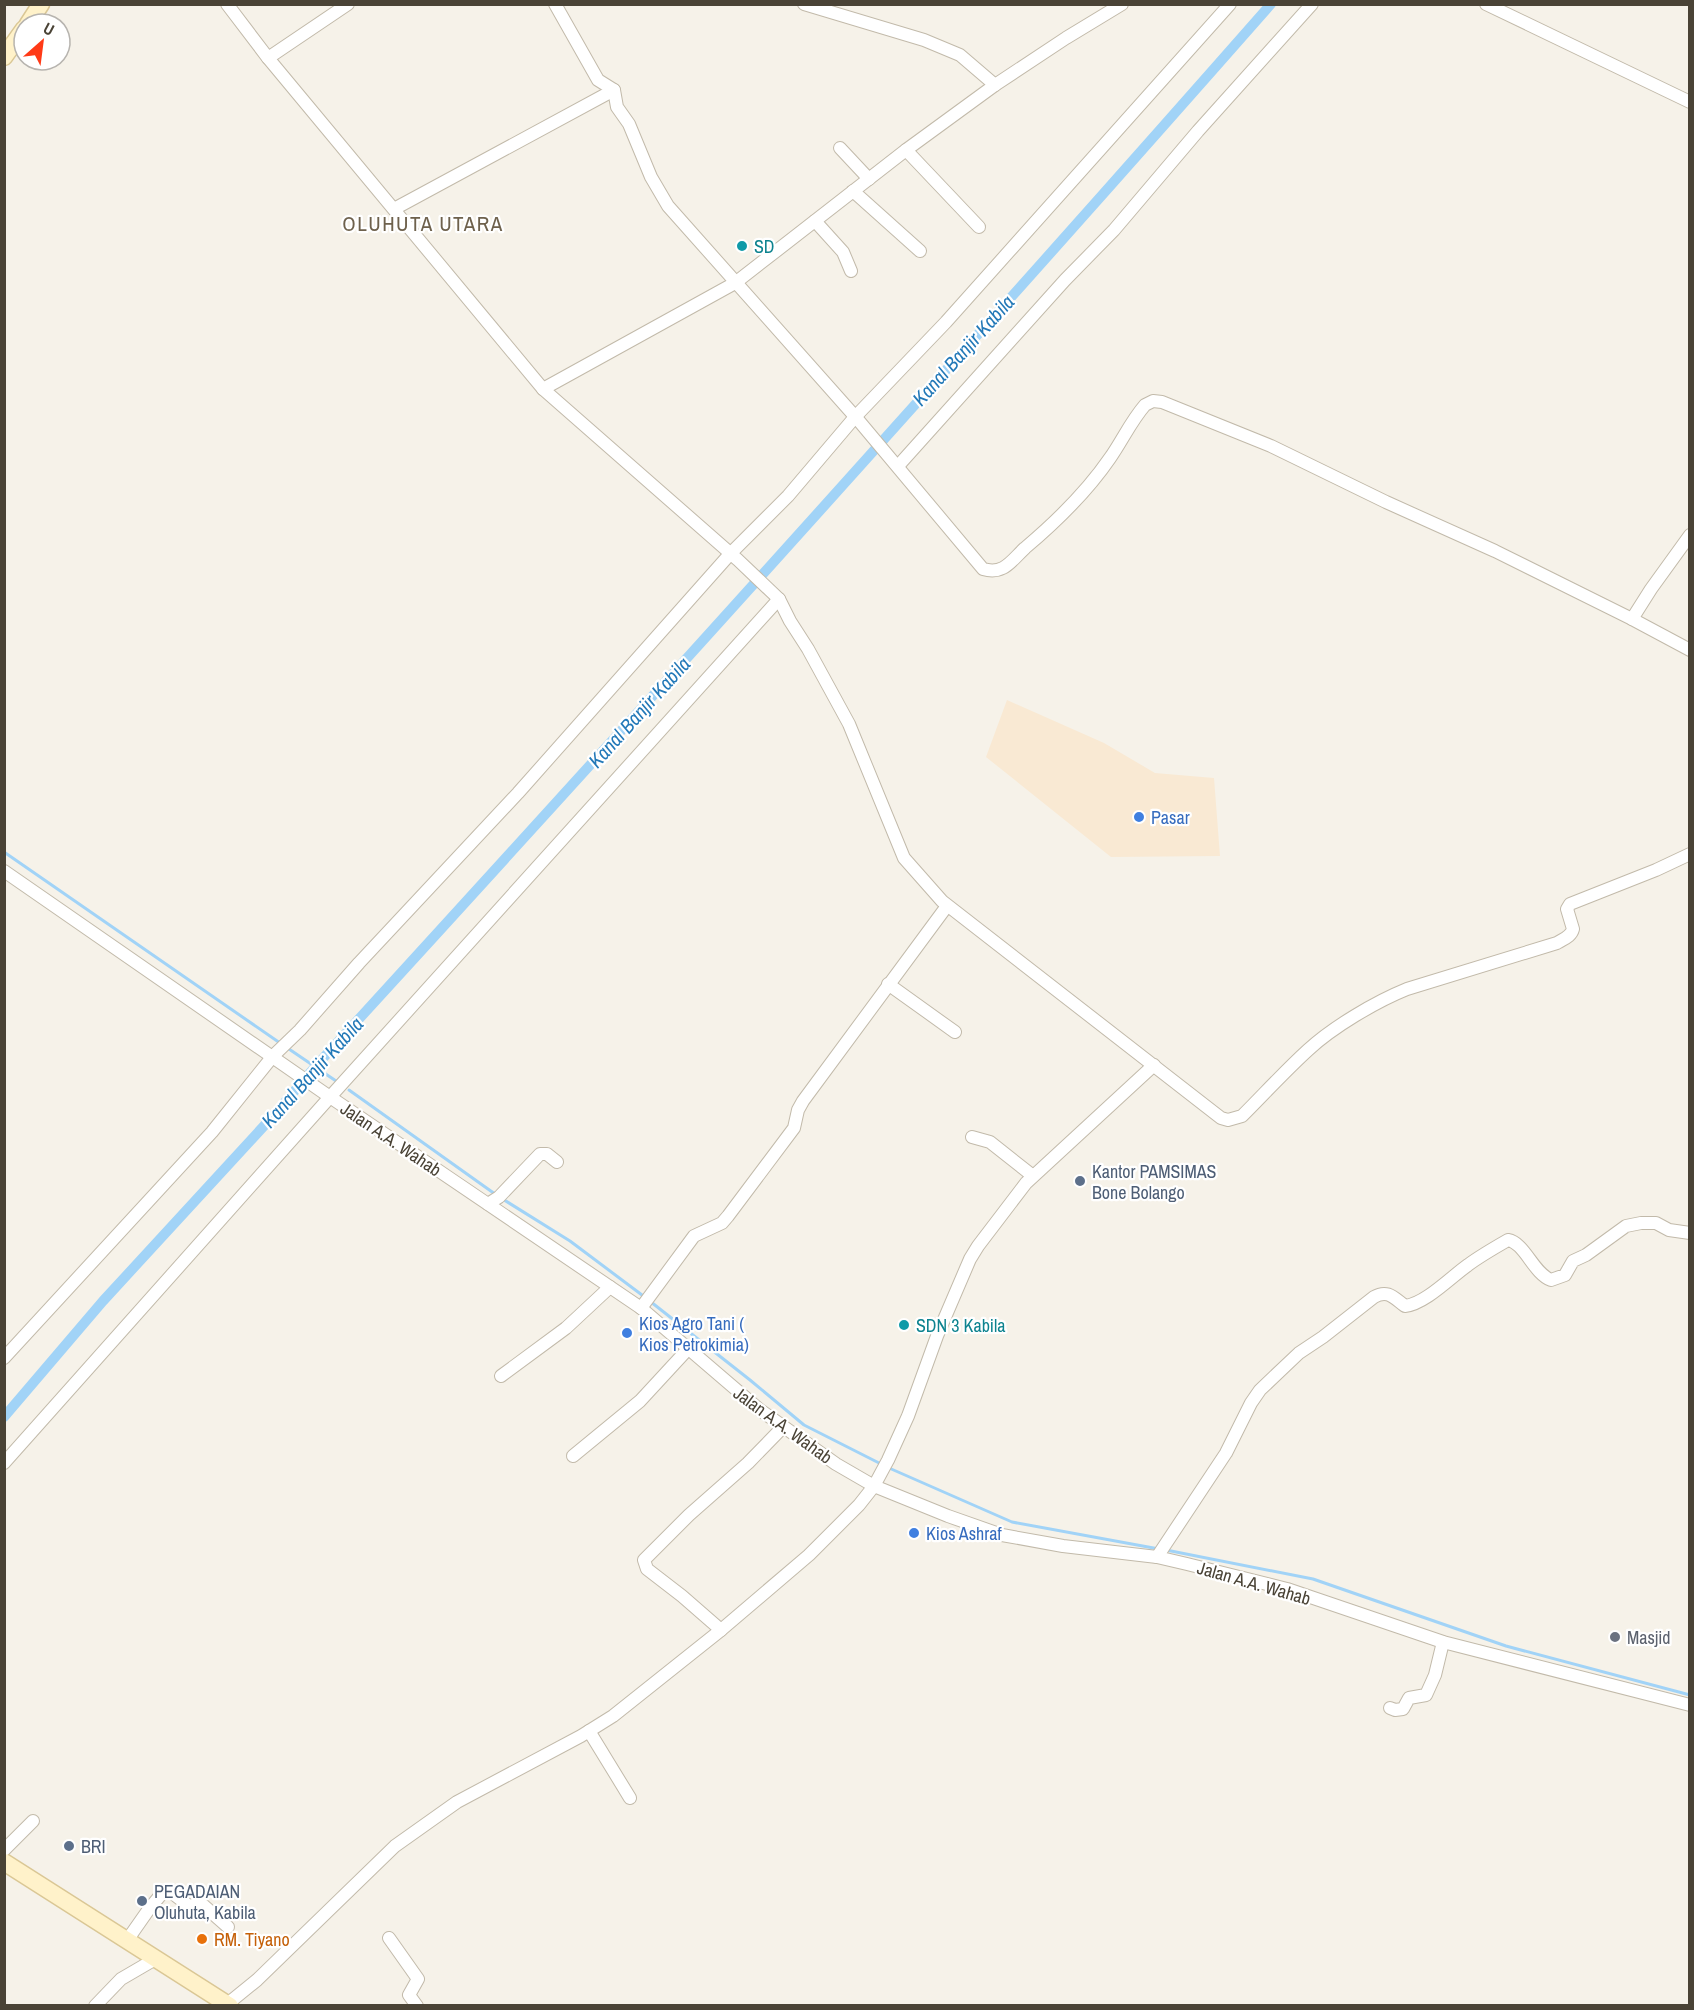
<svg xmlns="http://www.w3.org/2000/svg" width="1694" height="2010" font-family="'Archivo Narrow',sans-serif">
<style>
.commercial{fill:#f9e9d3}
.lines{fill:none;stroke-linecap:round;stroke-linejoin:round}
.stream{stroke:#a1d3f7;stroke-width:3}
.canal{stroke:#a1d3f7;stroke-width:10}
.minor-casing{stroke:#c2baaa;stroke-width:14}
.secondary-casing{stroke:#dac795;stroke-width:19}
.minor{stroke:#fff;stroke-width:12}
.secondary{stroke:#fff2ca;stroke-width:16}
.culture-dot{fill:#0f9aa8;stroke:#fff;stroke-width:2}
.shop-dot{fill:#3f7fe0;stroke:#fff;stroke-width:2}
.service-dot{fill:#5c6f8a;stroke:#fff;stroke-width:2}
.worship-dot{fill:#6b7280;stroke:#fff;stroke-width:2}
.food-dot{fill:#e8710a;stroke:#fff;stroke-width:2}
.labels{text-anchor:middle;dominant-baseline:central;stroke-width:4.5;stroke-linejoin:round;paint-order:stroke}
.culture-label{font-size:18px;fill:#0d838f;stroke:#fff;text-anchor:start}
.shop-label{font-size:18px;fill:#366cbe;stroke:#fff;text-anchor:start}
.street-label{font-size:18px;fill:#4a4336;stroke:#fff}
.service-label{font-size:18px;fill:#4e5e75;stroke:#fff;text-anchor:start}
.worship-label{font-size:18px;fill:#5b616d;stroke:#fff;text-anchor:start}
.food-label{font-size:18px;fill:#c56008;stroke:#fff;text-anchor:start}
.water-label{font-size:20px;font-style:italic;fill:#2379b8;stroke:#fff}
.quarter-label{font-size:21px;letter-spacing:1.5px;fill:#6e614c;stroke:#fff}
</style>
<rect width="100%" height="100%" fill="#f6f2e9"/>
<path class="commercial" d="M 1007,700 L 1104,743 L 1155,773 L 1214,778 L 1220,856 L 1111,857 L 986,757 Z"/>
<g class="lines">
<g class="stream">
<path d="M 4,852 L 280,1043"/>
<path d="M 286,1047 L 339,1083"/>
<path d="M 349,1090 L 495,1194"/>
<path d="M 501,1198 L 570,1241 L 646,1298"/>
<path d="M 651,1302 L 750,1380 L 804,1425 L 883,1465"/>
<path d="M 889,1468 L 1012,1522 L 1159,1549"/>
<path d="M 1166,1550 L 1313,1579 L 1506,1646 L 1690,1695"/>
</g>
<path class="canal" d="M 4,1417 L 103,1301 L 274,1115 L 315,1067 C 637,715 956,362 1271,4"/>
<defs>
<g id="minor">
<path d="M 227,4 L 268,58 L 543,389 L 738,560 L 779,599 L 790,621 L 808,649 L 849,724 L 904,858 L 942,901 L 1221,1118 L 1228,1120 L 1242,1116 C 1264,1094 1285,1071 1308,1050 C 1333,1027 1375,1002 1407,989 L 1557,943 C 1563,939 1571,937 1573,929 L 1567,909 L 1570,904 L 1656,870 L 1690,854"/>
<path d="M 555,4 L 598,80 L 614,90 L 617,107 L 629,124 L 651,177 L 668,206 L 859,421 L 983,569 C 1004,575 1011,561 1025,548 C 1057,521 1086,493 1110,458 C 1122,441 1131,421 1145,405 L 1153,401 L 1162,402 L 1271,446 L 1386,502 L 1495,551 L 1632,619 L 1690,650"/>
<path d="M 804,4 L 924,40 L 960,55 L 995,85"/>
<path d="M 1486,4 L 1690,102"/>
<path d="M 268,58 L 348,4"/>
<path d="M 840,148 L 869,179"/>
<path d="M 906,150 L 979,227"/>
<path d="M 853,191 L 920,251"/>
<path d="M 394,209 L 614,90"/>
<path d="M 815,221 L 843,252 L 851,271"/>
<path d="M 543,389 L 735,283 L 906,150 L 995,85 L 1066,38 L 1122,4"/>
<path d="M 898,466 L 1065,280 L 1114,230 L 1198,131 L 1312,4"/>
<path d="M 1632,619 L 1651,589 L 1690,535"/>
<path d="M 4,871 L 330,1097 L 641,1308 L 760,1410 L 836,1464 L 874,1486 L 948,1516 L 1002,1535 L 1063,1546 L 1157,1557 L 1187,1564 L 1287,1589 L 1443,1642 L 1690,1705"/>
<path d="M 888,984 L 955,1032"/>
<path d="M 972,1137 L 990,1142 L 1033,1176"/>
<path d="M 488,1204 L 499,1197 L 540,1154 L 547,1154 L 557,1162"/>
<path d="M 641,1308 L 694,1236 L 722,1223 L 728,1216 L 794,1128 L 798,1110 L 803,1101 L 947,906"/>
<path d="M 4,1358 L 212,1132 L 273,1056 L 300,1030 L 359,963 L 518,793 L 730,554 L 788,496 L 855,417 L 946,322 L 1230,4"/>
<path d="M 501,1376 L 566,1328 L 610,1287"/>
<path d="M 573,1456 L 640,1401 L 688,1349"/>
<path d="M 4,1463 L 330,1097 L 779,599"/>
<path d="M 1157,1557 L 1226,1453 L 1251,1403 L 1260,1390 L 1299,1353 L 1323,1337 L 1374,1297 C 1388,1289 1394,1298 1405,1306 C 1425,1304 1451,1277 1468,1265 C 1480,1256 1494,1248 1508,1240 C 1525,1243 1533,1273 1551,1280 L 1565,1275 L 1573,1261 L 1586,1255 L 1626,1226 L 1641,1223 L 1656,1223 L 1669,1230 L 1690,1233"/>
<path d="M 721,1630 L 682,1596 L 647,1569 L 644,1560 L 689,1515 L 748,1463 L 783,1427"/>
<path d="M 1390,1708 L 1395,1710 L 1403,1709 L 1409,1698 L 1426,1695 L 1435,1675 L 1443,1642"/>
<path d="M 589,1731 L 630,1798"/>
<path d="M 4,1850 L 33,1821"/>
<path d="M 389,1938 L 418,1979 L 409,1995 L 417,2006"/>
<path d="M 128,1939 L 149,1909 L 164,1891 L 171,1892 L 189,1906 L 199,1904 L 203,1905 L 228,1927"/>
<path d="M 95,2006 L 121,1979 L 157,1958"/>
<path d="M 225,2006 L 257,1980 L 395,1846 L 457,1802 L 581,1736 L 613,1716 L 721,1630 L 809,1555 L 859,1505 L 874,1486 L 888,1460 L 908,1416 L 937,1336 L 970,1259 L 978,1246 L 1026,1183 L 1154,1065"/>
</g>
<g id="secondary">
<path d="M 28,24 L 41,4"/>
<path d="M 4,57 L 24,29"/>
<path d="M 4,1862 L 230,2006"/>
</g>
</defs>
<use href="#minor" class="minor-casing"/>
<use href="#secondary" class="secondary-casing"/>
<use href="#minor" class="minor"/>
<use href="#secondary" class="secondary"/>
</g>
<g class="culture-dot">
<circle cx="742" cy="246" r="6"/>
<circle cx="904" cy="1325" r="6"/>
</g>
<g class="shop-dot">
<circle cx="1139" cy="817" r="6"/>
<circle cx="627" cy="1333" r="6"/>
<circle cx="914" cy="1533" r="6"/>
</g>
<g class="service-dot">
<circle cx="1080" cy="1181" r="6"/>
<circle cx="69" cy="1846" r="6"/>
<circle cx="142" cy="1901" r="6"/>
</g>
<circle class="worship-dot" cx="1615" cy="1637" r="6"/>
<circle class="food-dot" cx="202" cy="1939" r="6"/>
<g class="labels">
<g class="culture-label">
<text x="754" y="246">SD</text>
<text x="916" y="1325">SDN 3 Kabila</text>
</g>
<g class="shop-label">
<text x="1151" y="817">Pasar</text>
<text x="639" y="1323">Kios Agro Tani (<tspan x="639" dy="21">Kios Petrokimia)</tspan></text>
<text x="926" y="1533">Kios Ashraf</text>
</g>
<g class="street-label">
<text transform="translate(391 1139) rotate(34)">Jalan A.A. Wahab</text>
<text transform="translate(783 1425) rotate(36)">Jalan A.A. Wahab</text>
<text transform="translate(1254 1583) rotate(16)">Jalan A.A. Wahab</text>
</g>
<g class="service-label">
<text x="1092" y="1171">Kantor PAMSIMAS<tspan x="1092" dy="21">Bone Bolango</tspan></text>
<text x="81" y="1846">BRI</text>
<text x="154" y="1891">PEGADAIAN<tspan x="154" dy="21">Oluhuta, Kabila</tspan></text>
</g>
<g class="worship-label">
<text x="1627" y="1637">Masjid</text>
</g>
<g class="food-label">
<text x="214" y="1939">RM. Tiyano</text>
</g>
<g class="water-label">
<text transform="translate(963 350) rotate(-48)">Kanal Banjir Kabila</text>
<text transform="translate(639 712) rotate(-48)">Kanal Banjir Kabila</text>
<text transform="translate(312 1072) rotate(-48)">Kanal Banjir Kabila</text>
</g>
<g class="quarter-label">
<text x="423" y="223">OLUHUTA UTARA</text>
</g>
</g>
<rect width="1694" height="2010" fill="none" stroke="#4a4336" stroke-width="12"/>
<g transform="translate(42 42) rotate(28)"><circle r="28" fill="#ffffff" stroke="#b7b4af" stroke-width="1.5"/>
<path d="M0-4.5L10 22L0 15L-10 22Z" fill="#ff3a17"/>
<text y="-9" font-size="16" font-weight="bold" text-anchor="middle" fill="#4a4336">U</text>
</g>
</svg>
